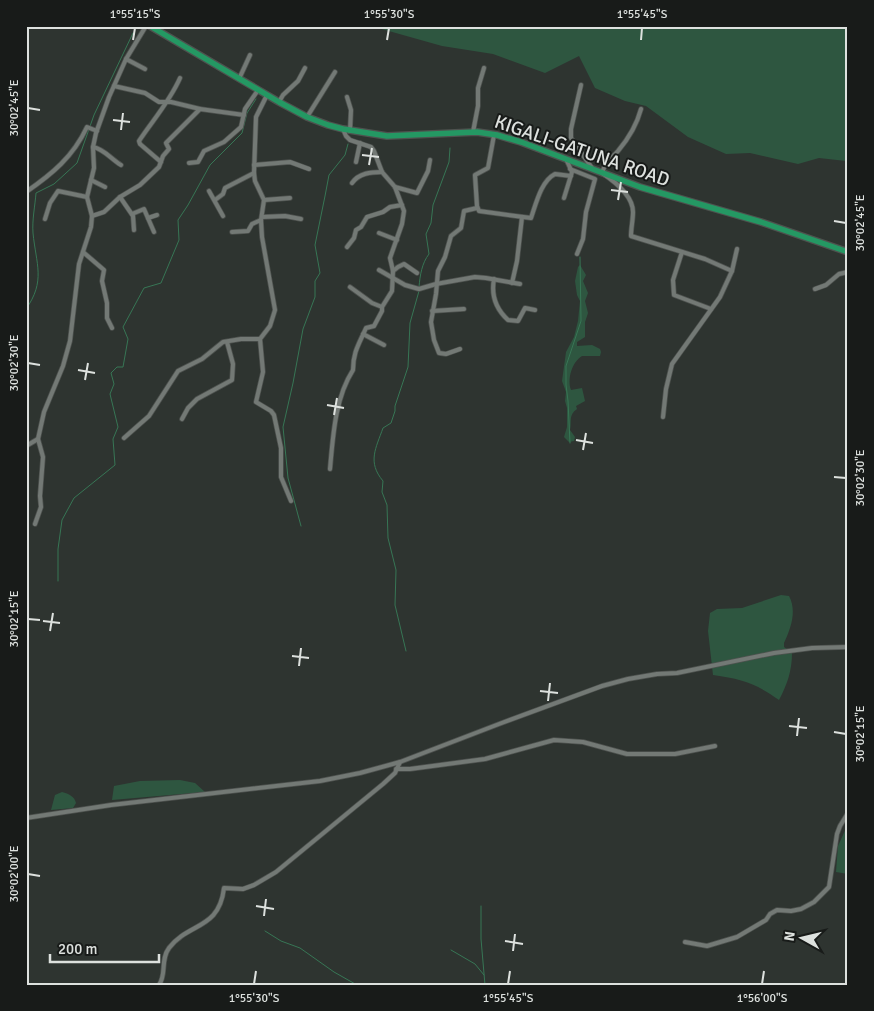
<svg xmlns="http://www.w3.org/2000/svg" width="874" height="1011" font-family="Signika,sans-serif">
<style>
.green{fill:#2e5640}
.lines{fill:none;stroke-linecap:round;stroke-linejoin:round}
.stream{stroke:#377655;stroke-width:1}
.minor-casing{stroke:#4e524f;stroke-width:5.5}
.highway-casing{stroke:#4e524f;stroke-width:8}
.minor{stroke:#737975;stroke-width:4}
.highway{stroke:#249863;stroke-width:5.5}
.ticks{fill:none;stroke:#dde1de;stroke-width:2}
.labels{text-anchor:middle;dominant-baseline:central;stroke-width:4;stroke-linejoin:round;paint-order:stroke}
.street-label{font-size:19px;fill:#dde1de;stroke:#181b19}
.neatline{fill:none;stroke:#dde1de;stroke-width:2}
.ticks-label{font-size:12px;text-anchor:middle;fill:#dde1de}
</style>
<rect width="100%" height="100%" fill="#2e3430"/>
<g class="green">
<path d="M 371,26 L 848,26 L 848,158 L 846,161 L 819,158 L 798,164 L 750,153 L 726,154 L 688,137 L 646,106 L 625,101 L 595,88 L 579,56 L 545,73 L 493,54 L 442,46 Z"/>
<path d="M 580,265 L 586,275 L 583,281 L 588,293 L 585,301 L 588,313 L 585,322 L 585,337 L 577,342 L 577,346 L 592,345 L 600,349 L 601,352 L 600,356 L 582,356 C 572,362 567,379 571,390 L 582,388 L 585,401 L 576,406 L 577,409 C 568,415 572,422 570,430 L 575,437 L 574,441 L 569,442 L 564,437 L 567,427 L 567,408 L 565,401 L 566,392 L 562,381 L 566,352 L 574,337 L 578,321 L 580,301 L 577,295 L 575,281 L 578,267 Z"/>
<path d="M 781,595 L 789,596 C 797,611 791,628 784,643 L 784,647 L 792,653 C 792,671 787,685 779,700 C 755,683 742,679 713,675 L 708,631 L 710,613 L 717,609 L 742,608 Z"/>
<path d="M 180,780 L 195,783 L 205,792 L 112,800 L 114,786 L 140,781 Z"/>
<path d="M 62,792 C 69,794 74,796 76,803 L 73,808 L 51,810 L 55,795 Z"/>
<path d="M 848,824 L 848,874 L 836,872 L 838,846 Z"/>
</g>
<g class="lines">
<g class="stream">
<path d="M 419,287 C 420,275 422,263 429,254 L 426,234 L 431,223 L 433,205 L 449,162 L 450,148"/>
<path d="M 26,309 C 46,281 36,264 33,233 C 32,220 35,206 36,193 L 54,184 L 77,163 L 94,115 L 133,33"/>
<path d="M 570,443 L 568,401 L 566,385 L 566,366 L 581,321 L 580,257"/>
<path d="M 301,526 L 288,478 L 283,427 L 293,383 L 303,329 L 315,297 L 315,281 L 320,273 L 315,245 L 325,196 L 329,175 L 345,155 L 348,144"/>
<path d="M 58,581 L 58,549 L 62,520 L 74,498 L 115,465 L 113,439 L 118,427 L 110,394 L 114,384 L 111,373 L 117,367 L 123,367 L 128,339 L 123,327 L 144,288 L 161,283 L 179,240 L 178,220 L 188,205 L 210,165 L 242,133 L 247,113 L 256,99"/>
<path d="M 406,651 L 395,605 L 396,570 L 388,538 L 387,505 L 382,492 L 383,481 C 367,462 376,448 383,428 L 391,423 L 395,411 L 395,406 L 408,367 L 410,323 L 419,291"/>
<path d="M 481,906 L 481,939 L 485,985"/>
<path d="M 265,931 L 281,941 L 300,948 L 334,972 L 357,985"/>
<path d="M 451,950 L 475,964 L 484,975"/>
</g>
<defs>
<g id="minor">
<path d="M 126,59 L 145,69"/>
<path d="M 239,79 L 250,55"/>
<path d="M 581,85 L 571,129 L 571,138 L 592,168"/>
<path d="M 114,86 L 145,93 L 159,102 L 171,102 L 200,109 L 244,115"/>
<path d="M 267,95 L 256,117 L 254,173 L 255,181 L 264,200 L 261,220 L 262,237 L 275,310 L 270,326 L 260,339 L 263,372 L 256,402 L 271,411 L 274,415 L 281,448 L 281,477 L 291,501"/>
<path d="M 347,97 L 351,110 L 350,131"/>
<path d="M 279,102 L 283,95 L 298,81 L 305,68"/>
<path d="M 641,109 C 637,124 629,138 618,151 C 610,160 606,160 602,173 C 614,181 633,195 633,212 C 633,220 631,228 631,236 L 705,259 L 732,271 L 720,297 L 672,364 L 666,389 L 663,417"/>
<path d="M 307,117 L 335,72"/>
<path d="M 473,132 L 478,106 L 478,88 L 484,68"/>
<path d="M 494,135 L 488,168 L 475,175 L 477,206 L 479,211 L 531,218 C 536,204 541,181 555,174 L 571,176"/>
<path d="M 93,147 C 104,149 111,159 121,165"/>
<path d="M 161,162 L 140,144 L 139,141 C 153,120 170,101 180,78"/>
<path d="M 356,162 L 360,143"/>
<path d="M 189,163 L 198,162 L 204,151 L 224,142 L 241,127 L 245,109 L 258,90"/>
<path d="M 254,165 L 290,162 L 309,169"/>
<path d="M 570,169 L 595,179 L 586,212 L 583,239 L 577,254"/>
<path d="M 91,180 L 105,187"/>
<path d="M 352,183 C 359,173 371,172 382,172"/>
<path d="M 395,187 L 417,193 L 428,171 L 430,160"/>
<path d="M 209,191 L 223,216"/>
<path d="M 26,192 C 52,174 73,157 87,127 L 97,131"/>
<path d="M 120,197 L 133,216 L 134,230"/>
<path d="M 564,198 L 572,172 L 566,159"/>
<path d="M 215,200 L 223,194 L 225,188 L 254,173"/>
<path d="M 264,200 L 290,198"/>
<path d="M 132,214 L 144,209 L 154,232"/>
<path d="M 92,216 L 104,212 L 120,197 L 140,185 L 159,167 L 163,156 L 169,149 L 166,143 L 200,109"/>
<path d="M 262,217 L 285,216 L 301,219"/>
<path d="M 148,218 L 157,215"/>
<path d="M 45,219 L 50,203 L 58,191 L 87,197"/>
<path d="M 232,232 L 248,231 L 252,224 L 261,220"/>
<path d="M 379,233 L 397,240"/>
<path d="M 347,247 L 354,238 L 356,230 L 361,227 L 367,217 L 383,212 L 390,207 L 402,205"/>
<path d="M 83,252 L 104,270 L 102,281 L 107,303 L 107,318 L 112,328"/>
<path d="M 682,252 L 673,280 L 674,295 L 711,309"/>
<path d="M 379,270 L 405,285 L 419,289 L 436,284 L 475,277 L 486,278 L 520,284"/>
<path d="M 393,271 L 398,267 L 404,264 L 417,273"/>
<path d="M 732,271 L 737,249"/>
<path d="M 494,279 C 491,295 496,309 508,320 L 518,321 L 525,308 L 535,310"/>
<path d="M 512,283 L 517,261 L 522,217"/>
<path d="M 350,287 L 372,303 L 382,307"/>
<path d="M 815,289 L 826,285 L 839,274 L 848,272"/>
<path d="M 432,311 L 464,309"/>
<path d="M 363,334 L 384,345"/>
<path d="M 460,349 L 446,354 L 439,353 L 434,340 L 431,322 L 436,294 L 438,271 L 445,257 L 451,236 L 461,228 L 464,211 L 477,208"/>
<path d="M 182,419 L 188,408 L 197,399 L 232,380 L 233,364 L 227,342"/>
<path d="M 124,438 L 149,416 L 178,371 L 202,359 L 223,342 L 241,339 L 260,339"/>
<path d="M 26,446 L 38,439 L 44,412 L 63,366 L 70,341 L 79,264 L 91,227 L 92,216 L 87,197 L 94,168 L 93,147 L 96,133 L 109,97 L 126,59 L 146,26"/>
<path d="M 330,469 C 333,436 335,398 353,370 C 353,352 359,344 366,328 L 374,326 L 382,311 L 382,307 L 392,291 L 393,271 L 390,258 L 402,224 L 404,211 L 395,187 L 382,172 L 374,151 L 371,147 L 350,140 L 346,136 L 343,129"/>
<path d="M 35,524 L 41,507 L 40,496 L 43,457 L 38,439"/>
<path d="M 396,769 L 410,769 L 485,759 L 554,740 L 583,742 L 627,754 L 675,754 L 715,746"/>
<path d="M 26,818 L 111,805 L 320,781 L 360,773 L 400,762 L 499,724 L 602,686 L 628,679 L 657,674 L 677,673 L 774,653 L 812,648 L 848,647"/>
<path d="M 685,942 L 707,946 L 737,937 L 766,920 L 770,914 L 777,910 L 791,911 L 801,909 L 814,902 L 829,887 L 837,834 L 840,826 L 848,813"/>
<path d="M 159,985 C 167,974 160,960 169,948 C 189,922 219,930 224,888 L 243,889 L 254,885 L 276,872 L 383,784 L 395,773 L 400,762"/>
</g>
<path id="highway" d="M 150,26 L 279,102 L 307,117 L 328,125 L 343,129 L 387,136 L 477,132 L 497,135 L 521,142 L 640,187 L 761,222 L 848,252"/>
</defs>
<use href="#minor" class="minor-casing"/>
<use href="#highway" class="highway-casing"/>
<use href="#minor" class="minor"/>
<use href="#highway" class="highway"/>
</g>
<path class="ticks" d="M 133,40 L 135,28M 387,40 L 389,28M 641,40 L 642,28M 28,108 L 40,110M 113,120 L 130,122M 121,130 L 123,113M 362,155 L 379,157M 369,165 L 372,148M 611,190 L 628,192M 618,200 L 621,182M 834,221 L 846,223M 28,363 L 40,365M 78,370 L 95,373M 85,380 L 88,363M 327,405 L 344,408M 334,415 L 337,398M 576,440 L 593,443M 583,450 L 586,433M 834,477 L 846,478M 28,619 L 40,620M 43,621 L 60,623M 50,631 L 53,613M 292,656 L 309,658M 299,666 L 301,648M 540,691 L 558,693M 548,701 L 550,683M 789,726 L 807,728M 834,732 L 846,734M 797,736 L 799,718M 28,874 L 40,876M 256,906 L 274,909M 264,916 L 266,899M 505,941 L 523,944M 513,951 L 515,934M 254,984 L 256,971M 508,984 L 510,971M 762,984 L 764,971"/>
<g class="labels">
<g class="street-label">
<text transform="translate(582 151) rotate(19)">KIGALI-GATUNA ROAD</text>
</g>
</g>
<rect width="874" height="1011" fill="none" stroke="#181b19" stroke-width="55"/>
<g transform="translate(802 938) rotate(278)" stroke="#181b19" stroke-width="4" paint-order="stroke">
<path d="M0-4L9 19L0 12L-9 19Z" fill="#dde1de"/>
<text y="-8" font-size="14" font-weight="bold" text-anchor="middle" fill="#dde1de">N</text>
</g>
<path d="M50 954v8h109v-8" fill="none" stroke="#dde1de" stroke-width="2.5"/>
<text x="58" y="954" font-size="15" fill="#dde1de" stroke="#181b19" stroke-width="4" paint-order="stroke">200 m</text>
<rect x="28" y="28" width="818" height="956" class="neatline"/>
<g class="ticks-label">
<text x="135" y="18">1°55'15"S</text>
<text x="389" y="18">1°55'30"S</text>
<text x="642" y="18">1°55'45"S</text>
<text transform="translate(14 108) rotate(-90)" y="4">30°02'45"E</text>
<text transform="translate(860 223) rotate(-90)" y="4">30°02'45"E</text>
<text transform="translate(14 363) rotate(-90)" y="4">30°02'30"E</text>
<text transform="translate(860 478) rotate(-90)" y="4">30°02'30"E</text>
<text transform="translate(14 619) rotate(-90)" y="4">30°02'15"E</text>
<text transform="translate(860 734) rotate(-90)" y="4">30°02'15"E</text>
<text transform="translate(14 874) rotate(-90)" y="4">30°02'00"E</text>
<text x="254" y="1002">1°55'30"S</text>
<text x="508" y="1002">1°55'45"S</text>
<text x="762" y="1002">1°56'00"S</text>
</g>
</svg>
